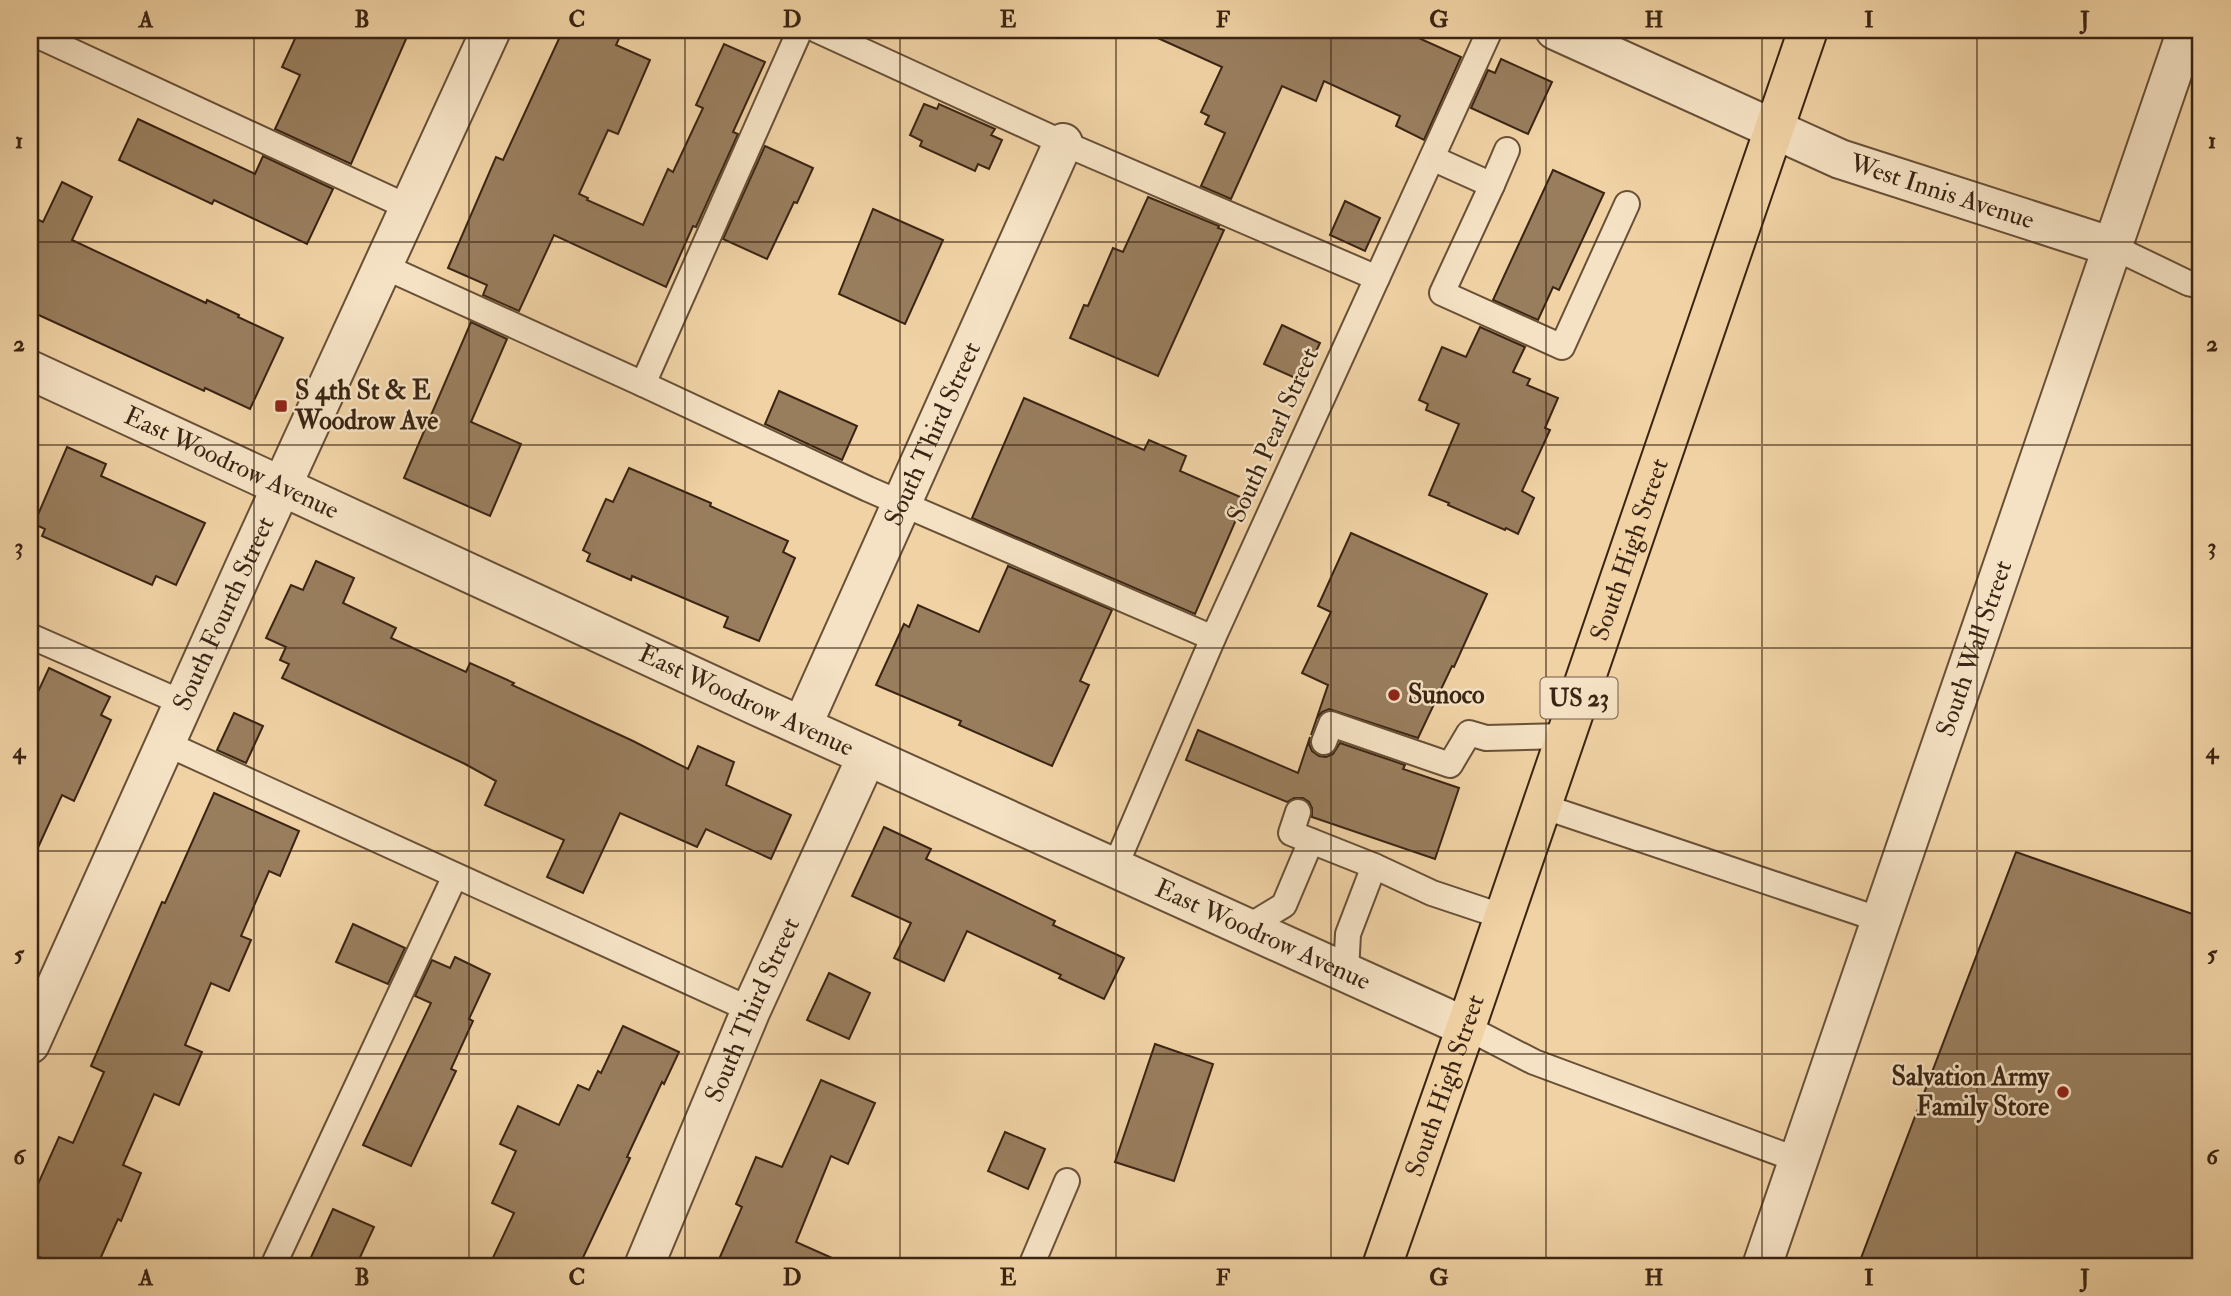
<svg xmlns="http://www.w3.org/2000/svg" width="2231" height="1296" font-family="'IM FELL Double Pica',serif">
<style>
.building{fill:#997e5e;stroke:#3a2413;stroke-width:2}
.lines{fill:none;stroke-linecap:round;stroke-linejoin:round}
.service-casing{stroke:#685037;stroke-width:28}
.minor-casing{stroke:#685037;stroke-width:42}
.primary-casing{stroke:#3a2413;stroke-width:42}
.service{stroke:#f5e2c4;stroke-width:24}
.minor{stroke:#f5e2c4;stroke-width:38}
.primary{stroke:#f0d2a4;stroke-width:38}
.grid{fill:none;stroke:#3a2413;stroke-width:2;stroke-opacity:0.55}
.poi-dot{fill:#8f2418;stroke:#f5e2c4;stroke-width:2.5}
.labels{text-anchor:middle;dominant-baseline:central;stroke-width:5;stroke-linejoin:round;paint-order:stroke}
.shield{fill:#f5e2c4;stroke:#725d48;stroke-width:2}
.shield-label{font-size:24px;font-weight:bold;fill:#3a2413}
.street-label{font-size:26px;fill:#3a2413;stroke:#f5e2c4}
.poi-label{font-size:26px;font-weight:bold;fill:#3a2413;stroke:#f5e2c4;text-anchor:start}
.neatline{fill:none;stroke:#3a2413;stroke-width:2.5}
.grid-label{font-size:23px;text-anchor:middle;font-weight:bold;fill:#3a2413}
</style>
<rect width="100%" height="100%" fill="#f0d2a4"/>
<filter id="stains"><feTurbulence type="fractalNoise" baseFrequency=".00286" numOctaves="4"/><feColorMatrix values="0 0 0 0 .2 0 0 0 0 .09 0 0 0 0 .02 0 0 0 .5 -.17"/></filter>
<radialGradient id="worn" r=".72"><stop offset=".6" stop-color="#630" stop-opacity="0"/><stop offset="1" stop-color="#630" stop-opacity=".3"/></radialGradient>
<g class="building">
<path d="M 299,30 L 410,30 L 351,164 L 275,129 L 300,75 L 282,67 Z"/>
<path d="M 563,30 L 623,30 L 616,45 L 650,60 L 618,134 L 608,130 L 579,194 L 588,198 L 587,200 L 643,225 L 668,169 L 673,172 L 703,108 L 696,105 L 724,44 L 765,62 L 733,132 L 738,134 L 696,227 L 693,226 L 666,287 L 554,235 L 519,311 L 483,295 L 487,285 L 448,268 L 496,157 L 503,160 Z"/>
<path d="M 1140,30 L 1401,30 L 1461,57 L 1424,140 L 1396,126 L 1400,116 L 1324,81 L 1316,101 L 1282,86 L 1231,199 L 1201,186 L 1225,133 L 1205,124 L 1209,116 L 1201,112 L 1222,67 Z"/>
<path d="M 1501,59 L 1552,82 L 1528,134 L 1471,108 L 1488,70 L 1495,73 Z"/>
<path d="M 924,104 L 937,109 L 939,104 L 995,129 L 991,135 L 1002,140 L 989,169 L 978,164 L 975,171 L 920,146 L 922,141 L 910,135 Z"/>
<path d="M 138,119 L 255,174 L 263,156 L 333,189 L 307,244 L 214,200 L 212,204 L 119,160 Z"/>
<path d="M 765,146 L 813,168 L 797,203 L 794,202 L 767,259 L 723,239 Z"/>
<path d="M 1553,170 L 1604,193 L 1559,290 L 1553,287 L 1538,320 L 1493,300 Z"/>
<path d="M 62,182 L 92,197 L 72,240 L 206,303 L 207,300 L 239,315 L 238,317 L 283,338 L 250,409 L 205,388 L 204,391 L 30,311 L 30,216 L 43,222 Z"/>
<path d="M 1148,197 L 1219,226 L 1218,228 L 1224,230 L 1158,376 L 1070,338 L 1084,305 L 1088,306 L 1113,248 L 1123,252 Z"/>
<path d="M 1345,201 L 1380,218 L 1365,251 L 1330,235 Z"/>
<path d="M 873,209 L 943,240 L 905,324 L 839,294 Z"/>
<path d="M 471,322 L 507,339 L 471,422 L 521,444 L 490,516 L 404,478 Z"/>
<path d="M 1282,325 L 1320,343 L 1302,381 L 1264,364 Z"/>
<path d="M 1480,327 L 1525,347 L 1513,372 L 1530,379 L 1527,385 L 1558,398 L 1545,428 L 1550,430 L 1522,491 L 1534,498 L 1518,534 L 1506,528 L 1505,530 L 1448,505 L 1449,503 L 1429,495 L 1459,424 L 1426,410 L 1428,404 L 1419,400 L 1442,347 L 1466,357 Z"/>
<path d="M 779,391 L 857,426 L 842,460 L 765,424 Z"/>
<path d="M 1024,398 L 1144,450 L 1149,440 L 1186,456 L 1180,471 L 1245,499 L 1195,614 L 972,518 Z"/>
<path d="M 67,447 L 106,464 L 101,476 L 205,523 L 176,585 L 156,576 L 152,585 L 42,536 L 45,529 L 34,524 Z"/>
<path d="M 629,468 L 711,503 L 710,506 L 788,541 L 783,552 L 795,558 L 759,641 L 724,627 L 728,617 L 632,576 L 631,580 L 587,561 L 590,554 L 583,550 L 606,499 L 613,502 Z"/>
<path d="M 1351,533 L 1487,594 L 1454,667 L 1452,666 L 1418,738 L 1329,709 L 1322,712 L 1317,718 L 1311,735 L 1328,685 L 1302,673 L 1331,612 L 1318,606 Z"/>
<path d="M 316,561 L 354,578 L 343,603 L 396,628 L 391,638 L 466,672 L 470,663 L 514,683 L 512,685 L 633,741 L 688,769 L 698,746 L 734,762 L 726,785 L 791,815 L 771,859 L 706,829 L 697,847 L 620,813 L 583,893 L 547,877 L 564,840 L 485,805 L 496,781 L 465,764 L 282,678 L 289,664 L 280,660 L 286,647 L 266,638 L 291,585 L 303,590 Z"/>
<path d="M 1008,566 L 1112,610 L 1080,681 L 1089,685 L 1052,766 L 959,725 L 961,721 L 876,685 L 904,624 L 909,627 L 918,605 L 979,632 Z"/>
<path d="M 49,668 L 110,697 L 101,715 L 111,720 L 74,801 L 62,795 L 30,865 L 30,709 Z"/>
<path d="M 234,713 L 263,726 L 246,763 L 217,750 Z"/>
<path d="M 1198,730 L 1298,773 L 1310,737 L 1309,744 L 1312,751 L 1319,756 L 1326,757 L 1333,754 L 1340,743 L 1405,765 L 1403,769 L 1459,788 L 1435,859 L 1312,817 L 1312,808 L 1309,802 L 1303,798 L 1294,798 L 1287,802 L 1186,760 Z"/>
<path d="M 214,793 L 299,831 L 280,876 L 269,871 L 241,936 L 251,940 L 229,991 L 211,983 L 185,1045 L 202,1052 L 179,1105 L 154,1094 L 123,1165 L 141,1173 L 121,1221 L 118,1219 L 97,1266 L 60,1266 L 30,1253 L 30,1202 L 59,1137 L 73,1143 L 104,1072 L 91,1066 L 162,902 L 165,903 Z"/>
<path d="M 884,827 L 931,849 L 926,859 L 1055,921 L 1053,925 L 1124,958 L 1104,999 L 1059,978 L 1061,975 L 967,931 L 944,981 L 894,958 L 911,923 L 852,896 Z"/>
<path d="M 2016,852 L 2201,917 L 2201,1266 L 1858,1266 Z"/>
<path d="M 353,924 L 405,948 L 388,984 L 336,962 Z"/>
<path d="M 455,957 L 490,974 L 469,1019 L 473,1021 L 451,1069 L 456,1071 L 411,1166 L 363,1145 L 431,1003 L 415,996 L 432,960 L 450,968 Z"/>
<path d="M 829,973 L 870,993 L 849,1039 L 807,1020 Z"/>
<path d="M 623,1026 L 679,1052 L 664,1084 L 662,1082 L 627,1157 L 630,1158 L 579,1266 L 489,1266 L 514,1213 L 492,1203 L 516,1151 L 500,1144 L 518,1106 L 559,1125 L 578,1085 L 589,1090 L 598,1071 L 601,1073 Z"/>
<path d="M 1155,1044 L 1213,1064 L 1174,1181 L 1115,1162 Z"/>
<path d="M 821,1080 L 875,1103 L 848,1164 L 831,1156 L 796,1242 L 850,1266 L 716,1266 L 742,1207 L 736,1204 L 756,1157 L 782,1167 Z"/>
<path d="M 1005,1132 L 1045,1149 L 1028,1189 L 988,1171 Z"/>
<path d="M 333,1209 L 374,1227 L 356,1266 L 307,1266 Z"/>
</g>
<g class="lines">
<defs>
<g id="service">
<path d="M 817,30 L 1063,143 L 1377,278"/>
<path d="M 30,32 L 410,208"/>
<path d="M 1432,158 L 1492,185 L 1507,150"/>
<path d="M 1492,185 L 1442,293 L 1562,347 L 1627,204"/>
<path d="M 2113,247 L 2188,283 L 2201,286"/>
<path d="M 383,266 L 643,384 L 868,489 L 1213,638"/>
<path d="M 643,384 L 800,30"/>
<path d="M 30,636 L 183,703"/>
<path d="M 1324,742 L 1331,724 L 1450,765 L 1469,733 L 1486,738 L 1566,736"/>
<path d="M 165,743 L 751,1010"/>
<path d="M 1542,806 L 1881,920"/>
<path d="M 1298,812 L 1291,833 L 1374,866 L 1432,893 L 1504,917"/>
<path d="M 1115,867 L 1213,638 L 1490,30"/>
<path d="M 1248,927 L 1284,905 L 1311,841"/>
<path d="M 1346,972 L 1348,934 L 1374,866"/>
<path d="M 1466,1027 L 1534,1062 L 1798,1160"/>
<path d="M 273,1266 L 455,876"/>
<path d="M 1031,1266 L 1067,1181"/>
</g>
<g id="minor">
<path id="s1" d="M 1555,30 L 1840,159 L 2113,247"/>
<path id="s2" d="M 30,370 L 757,706 L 1466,1027"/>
<path id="s3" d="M 802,726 L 1063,143"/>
<path id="s4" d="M 30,1044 L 246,564 L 491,30"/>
<path id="s5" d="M 644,1266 L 751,1010 L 867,756"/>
<path id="s6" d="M 1762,1266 L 2187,30"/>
</g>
<g id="primary">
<path id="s7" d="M 1382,1266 L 1466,1027 L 1808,30"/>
</g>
</defs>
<use href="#service" class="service-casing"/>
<use href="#minor" class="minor-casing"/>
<use href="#primary" class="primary-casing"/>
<use href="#service" class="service"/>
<use href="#minor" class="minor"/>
<use href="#primary" class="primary"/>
</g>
<path class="grid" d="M 254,30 L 254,1266M 469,30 L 469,1266M 685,30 L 685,1266M 900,30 L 900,1266M 1116,30 L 1116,1266M 1331,30 L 1331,1266M 1546,30 L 1546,1266M 1762,30 L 1762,1266M 1977,30 L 1977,1266M 30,242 L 2201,242M 30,445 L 2201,445M 30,648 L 2201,648M 30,851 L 2201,851M 30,1054 L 2201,1054"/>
<g class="poi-dot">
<rect x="274" y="399" width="14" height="14" rx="3.5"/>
<circle cx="1394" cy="695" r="7"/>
<circle cx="2063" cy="1092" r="7"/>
</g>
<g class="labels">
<rect class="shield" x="1540.5" y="677.5" width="77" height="41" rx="5"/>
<g class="shield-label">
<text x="1579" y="698">US 23</text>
</g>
<g class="street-label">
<text stroke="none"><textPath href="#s1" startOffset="420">West Innis Avenue</textPath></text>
<text stroke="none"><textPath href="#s3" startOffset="320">South Third Street</textPath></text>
<text transform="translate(1273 435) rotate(-66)">South Pearl Street</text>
<text stroke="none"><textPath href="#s2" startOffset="222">East Woodrow Avenue</textPath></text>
<text stroke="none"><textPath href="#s7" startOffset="758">South High Street</textPath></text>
<text stroke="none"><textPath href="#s4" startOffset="472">South Fourth Street</textPath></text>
<text stroke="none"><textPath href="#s6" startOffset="653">South Wall Street</textPath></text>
<text stroke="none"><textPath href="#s2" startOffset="789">East Woodrow Avenue</textPath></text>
<text stroke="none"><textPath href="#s2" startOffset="1356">East Woodrow Avenue</textPath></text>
<text stroke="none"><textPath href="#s5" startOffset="278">South Third Street</textPath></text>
<text stroke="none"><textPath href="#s7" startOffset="191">South High Street</textPath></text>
</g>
<g class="poi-label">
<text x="295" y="391">S 4th St &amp; E<tspan x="295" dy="30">Woodrow Ave</tspan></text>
<text x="1408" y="695">Sunoco</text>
<text x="2049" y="1077" text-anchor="end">Salvation Army<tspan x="2049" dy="30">Family Store</tspan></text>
</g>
</g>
<rect width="2231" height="1296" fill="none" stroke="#f0d2a4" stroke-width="77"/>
<rect x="38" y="38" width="2154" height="1220" class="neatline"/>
<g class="grid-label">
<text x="146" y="27">A</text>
<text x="362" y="27">B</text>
<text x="577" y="27">C</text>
<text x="792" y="27">D</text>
<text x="1008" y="27">E</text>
<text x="1223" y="27">F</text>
<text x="1439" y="27">G</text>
<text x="1654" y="27">H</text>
<text x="1869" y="27">I</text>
<text x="2085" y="27">J</text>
<text x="19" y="148">1</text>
<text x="2212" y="148">1</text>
<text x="19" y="351">2</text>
<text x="2212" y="351">2</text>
<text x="19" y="554">3</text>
<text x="2212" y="554">3</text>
<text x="19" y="758">4</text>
<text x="2212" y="758">4</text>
<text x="19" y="961">5</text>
<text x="2212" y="961">5</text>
<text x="19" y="1164">6</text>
<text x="2212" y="1164">6</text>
<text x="146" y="1285">A</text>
<text x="362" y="1285">B</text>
<text x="577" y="1285">C</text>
<text x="792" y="1285">D</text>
<text x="1008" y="1285">E</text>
<text x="1223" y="1285">F</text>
<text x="1439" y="1285">G</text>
<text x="1654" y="1285">H</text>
<text x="1869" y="1285">I</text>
<text x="2085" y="1285">J</text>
</g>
<rect width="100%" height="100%" filter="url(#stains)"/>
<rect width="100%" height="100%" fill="url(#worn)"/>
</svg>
